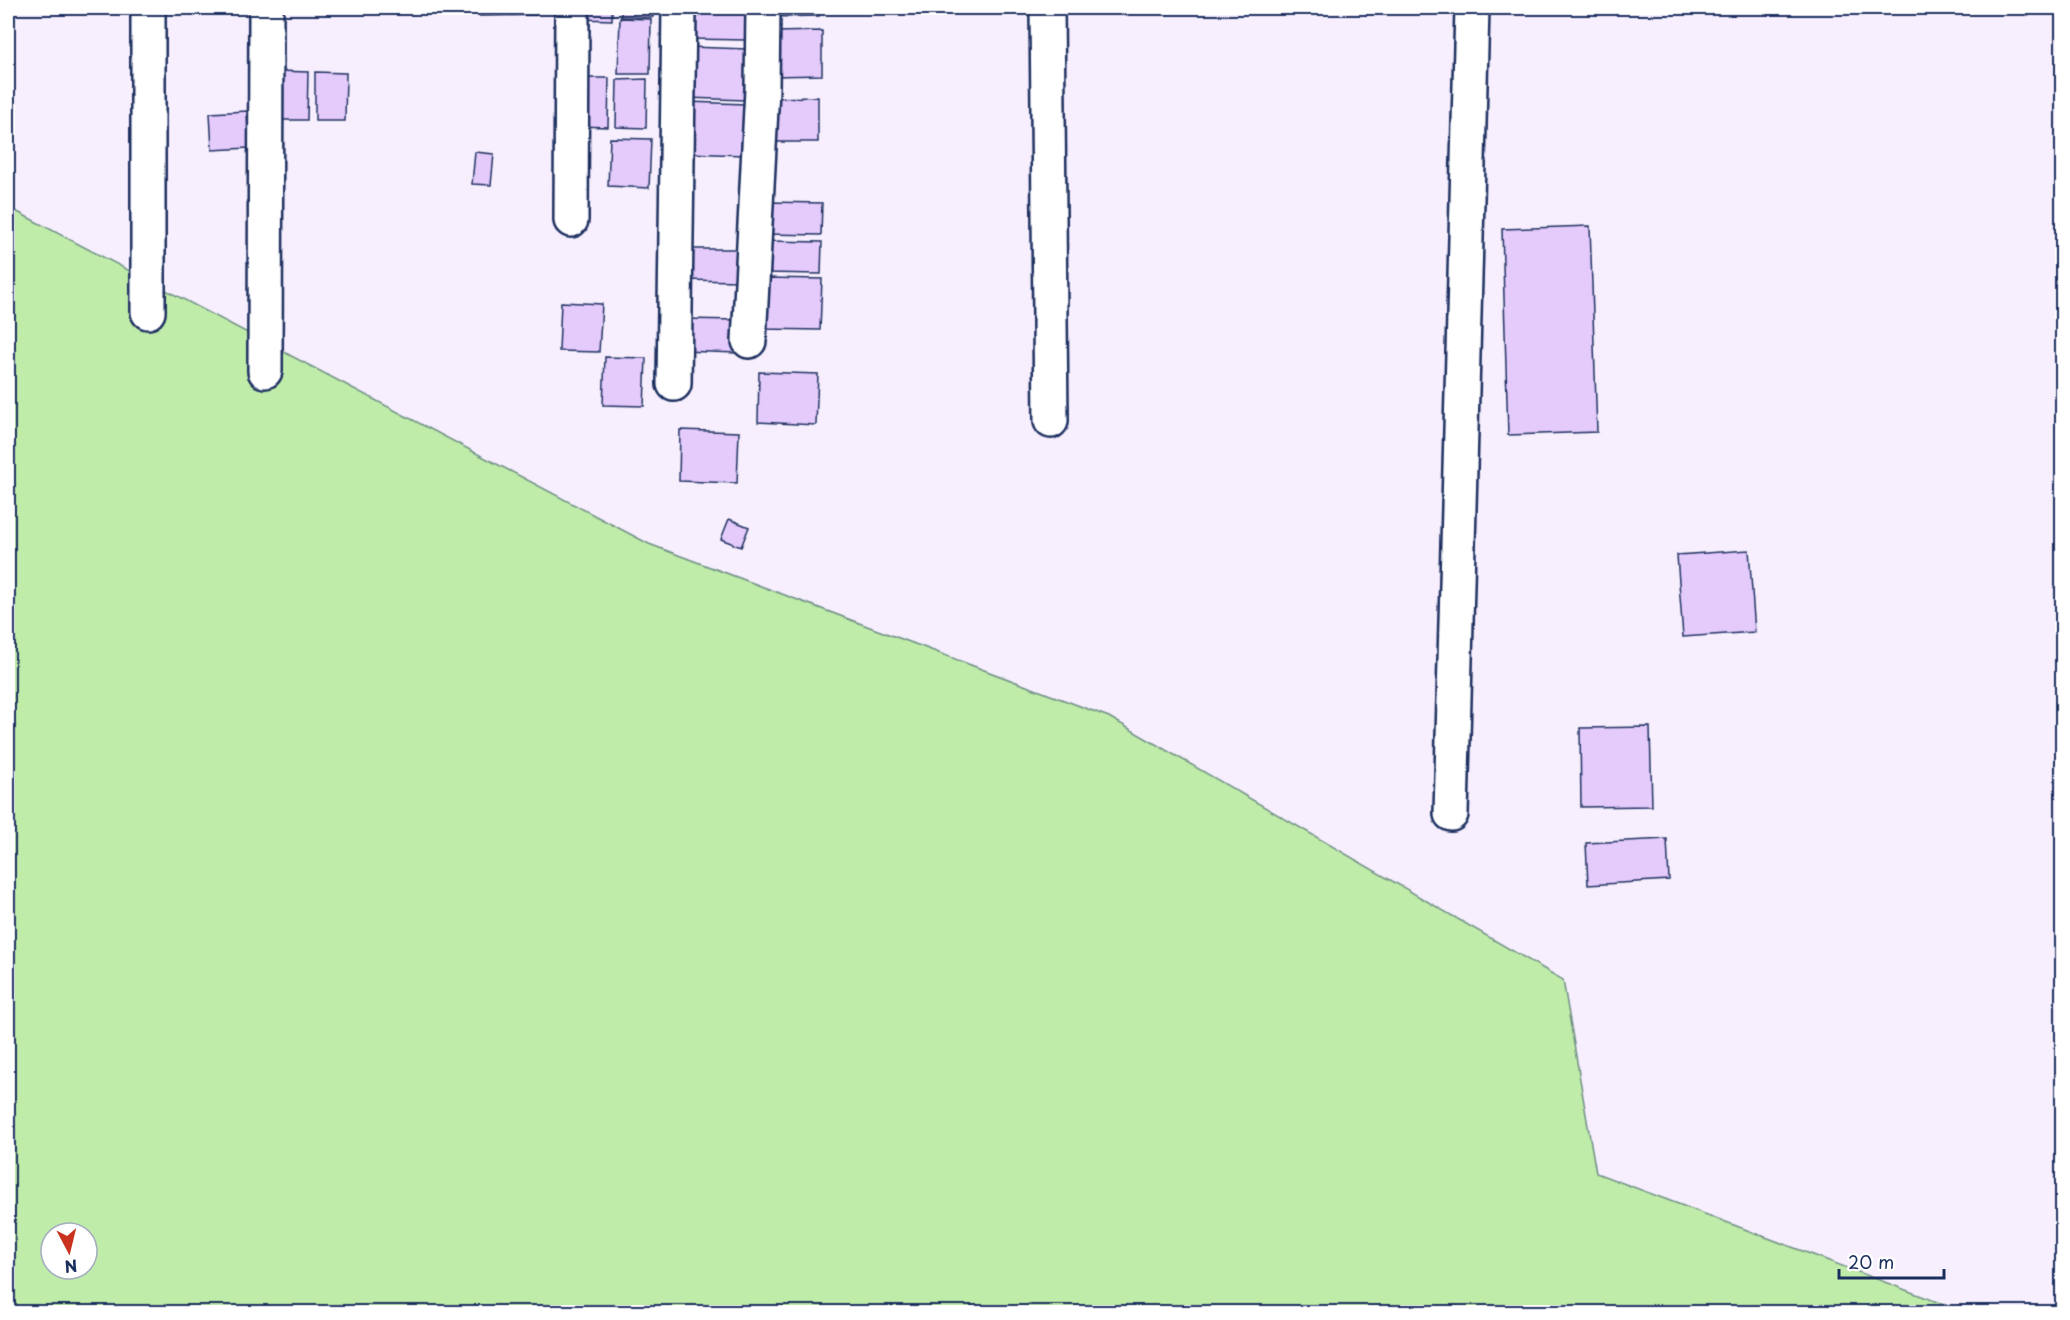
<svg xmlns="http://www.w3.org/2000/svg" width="2070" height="1320" font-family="'Playpen Sans',sans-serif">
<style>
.green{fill:#c0eca9;stroke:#6e8e84;stroke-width:1.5;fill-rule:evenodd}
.building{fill:#e4cbfc;stroke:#1b2f5e;stroke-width:1.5}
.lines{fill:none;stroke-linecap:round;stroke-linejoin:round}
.street-casing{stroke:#1b2f5e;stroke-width:38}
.street{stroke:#fff;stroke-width:33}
</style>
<rect width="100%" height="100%" fill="#f7effe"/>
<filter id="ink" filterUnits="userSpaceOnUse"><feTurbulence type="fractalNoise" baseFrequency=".0167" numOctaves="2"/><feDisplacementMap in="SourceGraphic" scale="12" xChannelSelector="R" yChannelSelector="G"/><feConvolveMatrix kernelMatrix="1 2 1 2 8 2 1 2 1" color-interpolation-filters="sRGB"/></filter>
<g filter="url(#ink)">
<path class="green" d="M 8,207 L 649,544 L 1109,717 L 1563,980 L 1596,1173 L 1964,1312 L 8,1312 ZM 51,1233 L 87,1233 L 87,1269 L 51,1269 Z"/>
<g class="building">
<path d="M 214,8 L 252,8 L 252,11 L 214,14 Z"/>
<path d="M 480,8 L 536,8 L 536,15 L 480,16 Z"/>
<path d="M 580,8 L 612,8 L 612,20 L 580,19 Z"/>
<rect x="621" y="8" width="32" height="9"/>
<path d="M 691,8 L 747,8 L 747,40 L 690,39 Z"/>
<path d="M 770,8 L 819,8 L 819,16 L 771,17 Z"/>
<path d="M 620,18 L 651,19 L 650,74 L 618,74 Z"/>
<path d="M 822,31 L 822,75 L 774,76 L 774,32 Z"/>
<path d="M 689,47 L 747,49 L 746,100 L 687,98 Z"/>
<path d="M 278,71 L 308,72 L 307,120 L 277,120 Z"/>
<path d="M 315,72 L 346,73 L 345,121 L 315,121 Z"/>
<path d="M 578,78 L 609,78 L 608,127 L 578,126 Z"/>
<path d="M 647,79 L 646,128 L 616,127 L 617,80 Z"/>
<path d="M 818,97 L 818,142 L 770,142 L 769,98 Z"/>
<path d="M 687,102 L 746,104 L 744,155 L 686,153 Z"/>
<path d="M 247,111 L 249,148 L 212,150 L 210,113 Z"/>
<path d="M 610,138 L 651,139 L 649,188 L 608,186 Z"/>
<path d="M 475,152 L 494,154 L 491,185 L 472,184 Z"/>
<path d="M 766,202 L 822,203 L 821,235 L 765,234 Z"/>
<path d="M 1590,226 L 1597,432 L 1508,435 L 1502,229 Z"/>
<path d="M 766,241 L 822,242 L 821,274 L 765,273 Z"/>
<path d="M 684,249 L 740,249 L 740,281 L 683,280 Z"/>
<path d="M 764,278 L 822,279 L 820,330 L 762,329 Z"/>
<path d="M 561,302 L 602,304 L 599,352 L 559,351 Z"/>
<path d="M 683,319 L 739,320 L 738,353 L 682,351 Z"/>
<path d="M 605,357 L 646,358 L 644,406 L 603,405 Z"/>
<path d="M 759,372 L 818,374 L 816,425 L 758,422 Z"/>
<path d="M 680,430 L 739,432 L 737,483 L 679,481 Z"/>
<path d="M 729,519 L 749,527 L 741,547 L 721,539 Z"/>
<path d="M 1749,550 L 1755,632 L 1683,637 L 1677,555 Z"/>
<path d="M 1650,727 L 1652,806 L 1581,807 L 1580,728 Z"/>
<path d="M 1667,839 L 1669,880 L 1588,885 L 1586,843 Z"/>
</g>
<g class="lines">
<defs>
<g id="street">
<path d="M 1047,8 L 1051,421"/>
<path d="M 571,220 L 572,8"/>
<path d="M 148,312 L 148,8"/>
<path d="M 749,341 L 762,89 L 763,8"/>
<path d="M 265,371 L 266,8"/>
<path d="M 674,384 L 679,8"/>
<path d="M 1451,814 L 1472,8"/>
</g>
</defs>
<use href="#street" class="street-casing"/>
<use href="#street" class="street"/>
</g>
</g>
<rect width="2070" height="1320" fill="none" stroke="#fff" stroke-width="30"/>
<rect x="15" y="15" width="2040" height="1290" fill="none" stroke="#1b2f5e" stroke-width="2" filter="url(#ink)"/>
<g transform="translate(69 1251) rotate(173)"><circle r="28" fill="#ffffff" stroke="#a4acbf" stroke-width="1.5"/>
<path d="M0-4.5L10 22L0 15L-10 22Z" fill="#c8321e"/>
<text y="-9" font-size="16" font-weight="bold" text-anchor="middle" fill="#1b2f5e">N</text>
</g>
<path d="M1839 1269v9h105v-9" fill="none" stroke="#1b2f5e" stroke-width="3"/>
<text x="1848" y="1269" font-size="18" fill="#1b2f5e" stroke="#ffffff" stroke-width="4.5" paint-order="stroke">20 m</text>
</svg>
